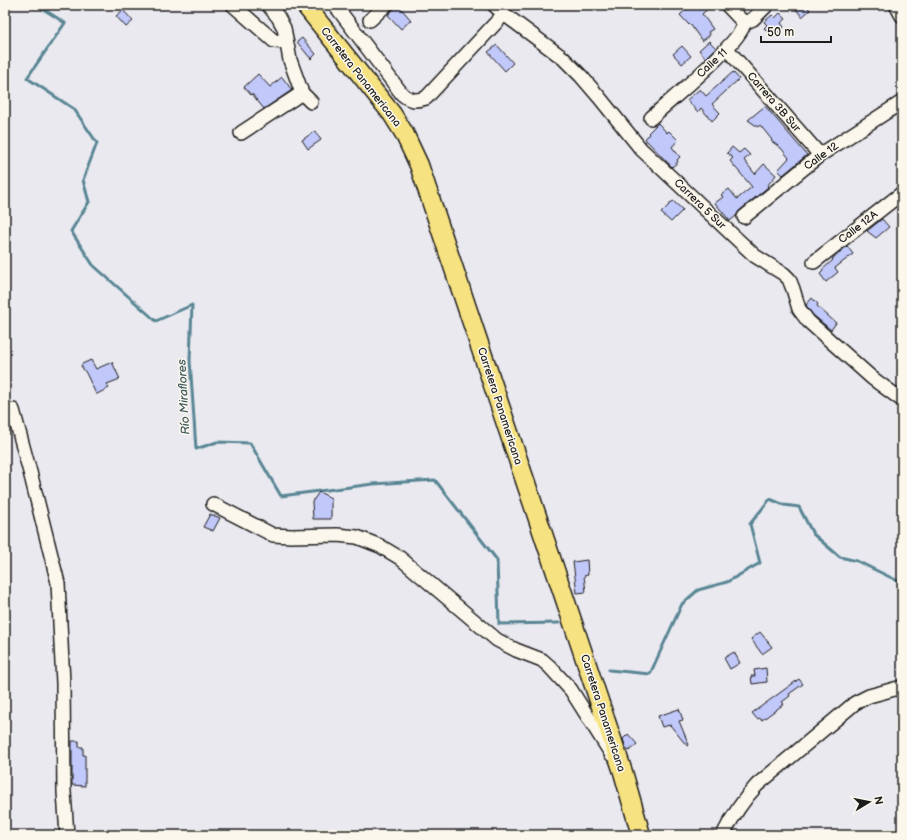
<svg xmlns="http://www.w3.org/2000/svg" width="907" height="840" font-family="'Balsamiq Sans',sans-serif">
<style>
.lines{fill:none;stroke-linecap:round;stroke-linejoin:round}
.stream{stroke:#598593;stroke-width:3}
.building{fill:#c1c8fa;stroke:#1c1c1c}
.minor-casing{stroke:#1c1c1c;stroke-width:16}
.highway-casing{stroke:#1c1c1c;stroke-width:21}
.minor{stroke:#fbf7ec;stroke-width:13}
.highway{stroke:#f7e281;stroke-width:18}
.labels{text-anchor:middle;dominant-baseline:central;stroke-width:3;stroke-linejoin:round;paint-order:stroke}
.street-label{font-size:11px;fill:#1c1c1c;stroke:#fbf7ec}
.water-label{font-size:12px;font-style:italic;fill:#3f5961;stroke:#fbf7ec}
</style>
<rect width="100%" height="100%" fill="#eae9f0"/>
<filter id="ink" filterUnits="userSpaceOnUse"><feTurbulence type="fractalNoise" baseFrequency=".025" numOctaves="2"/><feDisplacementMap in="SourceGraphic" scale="8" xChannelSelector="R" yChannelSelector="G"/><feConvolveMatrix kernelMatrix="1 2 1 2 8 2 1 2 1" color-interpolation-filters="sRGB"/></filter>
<g filter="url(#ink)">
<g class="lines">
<g class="stream">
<path d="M 37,5 L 65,23 L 27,78 L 74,109 L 97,143 L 83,180 L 89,202 L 71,231 L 93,265 L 156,321 L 192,305 L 190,360 L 196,449 L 217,442 L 250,443 L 281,496 L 373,484 L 435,480 L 497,560 L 499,624 L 559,623"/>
<path d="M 609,670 L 650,674 L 682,604 L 698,590 L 727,582 L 760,563 L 750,524 L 770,499 L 784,505 L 799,507 L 813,534 L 840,557 L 857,561 L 902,583"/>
</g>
</g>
<g class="building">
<path d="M 398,5 L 411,20 L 401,29 L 388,15 Z"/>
<path d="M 691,5 L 712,5 L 702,14 L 713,29 L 708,32 L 710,35 L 702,41 L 690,24 L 689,25 L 680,15 Z"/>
<path d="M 793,5 L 806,5 L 810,10 L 802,17 Z"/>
<path d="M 123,10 L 133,21 L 126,27 L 116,16 Z"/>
<path d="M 780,13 L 786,19 L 781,23 L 784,27 L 773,37 L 764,28 L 767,25 L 764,22 L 772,15 L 775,18 Z"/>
<path d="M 302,38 L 316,54 L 311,59 L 297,42 Z"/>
<path d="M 709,41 L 716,48 L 706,58 L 699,50 Z"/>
<path d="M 497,45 L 513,63 L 505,71 L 488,52 Z"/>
<path d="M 682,46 L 691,56 L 682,64 L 673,54 Z"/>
<path d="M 733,72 L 739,79 L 712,104 L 720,113 L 712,121 L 701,108 L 698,112 L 687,100 L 700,89 L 706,96 Z"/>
<path d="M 258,74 L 270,87 L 282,77 L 292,90 L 264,109 L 252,94 L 251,95 L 244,87 Z"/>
<path d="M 765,106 L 807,155 L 783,175 L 778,170 L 789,158 L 781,148 L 771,141 L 772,140 L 760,125 L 758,127 L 748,120 Z"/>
<path d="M 658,123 L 667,133 L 669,131 L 678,140 L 672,147 L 680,157 L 677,160 L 678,162 L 672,167 L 645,139 L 649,134 L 648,133 Z"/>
<path d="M 315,131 L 321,140 L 308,149 L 302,140 Z"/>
<path d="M 732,147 L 739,153 L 744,149 L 750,155 L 744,160 L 755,174 L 764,164 L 776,175 L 767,186 L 768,187 L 739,211 L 736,216 L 730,221 L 715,203 L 723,197 L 721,195 L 729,189 L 737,199 L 752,187 L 730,161 L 733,158 L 727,153 Z"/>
<path d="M 673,201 L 683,210 L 671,222 L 661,213 Z"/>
<path d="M 882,219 L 889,227 L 876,238 L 867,231 Z"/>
<path d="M 847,246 L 853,254 L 835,268 L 838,272 L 826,282 L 820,274 L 823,271 L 822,270 L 833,260 L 832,259 Z"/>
<path d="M 812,298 L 818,304 L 817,306 L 836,323 L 831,330 L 813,315 L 806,305 Z"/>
<path d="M 91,360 L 96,369 L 112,362 L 120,379 L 107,384 L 109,388 L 97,394 L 96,394 L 86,373 L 81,366 L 82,364 Z"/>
<path d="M 319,492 L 331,498 L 331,519 L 313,519 L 312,502 Z"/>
<path d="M 210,514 L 220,518 L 213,531 L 203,527 Z"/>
<path d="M 587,560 L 588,575 L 584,576 L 586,592 L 577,593 L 573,562 Z"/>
<path d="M 760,632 L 772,647 L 762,654 L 751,639 Z"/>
<path d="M 734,652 L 740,663 L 730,669 L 724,658 Z"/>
<path d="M 766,668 L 767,682 L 752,684 L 751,676 L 755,676 L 754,670 Z"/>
<path d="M 799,679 L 803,684 L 789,694 L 790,696 L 782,702 L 784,704 L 762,720 L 759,718 L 757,719 L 752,713 Z"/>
<path d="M 679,709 L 683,720 L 679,721 L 689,745 L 687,746 L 670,725 L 662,727 L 658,716 Z"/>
<path d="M 628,734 L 637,744 L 629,751 L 626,748 L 623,739 Z"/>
<path d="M 72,741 L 79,741 L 79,747 L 83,747 L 83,755 L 85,755 L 85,786 L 72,785 Z"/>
</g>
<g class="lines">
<defs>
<g id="minor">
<path d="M 233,5 L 274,41 L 286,42"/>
<path d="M 268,5 L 278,17 L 284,28 L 290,60 L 302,93 L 311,102"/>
<path d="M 335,5 L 402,94 C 410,101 416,101 426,98 L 504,14"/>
<path d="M 494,5 L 504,14 L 563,58 L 581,76 L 599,97 L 641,149 L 755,256 L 784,274 L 789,279 L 793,289 L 799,309 L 808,321 L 872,378 L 902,400"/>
<path d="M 727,5 L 744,23"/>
<path d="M 896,5 L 902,16"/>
<path d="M 370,20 L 386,5"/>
<path d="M 744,23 L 753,19 L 767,5"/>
<path d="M 727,49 L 820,155"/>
<path d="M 651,118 C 668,102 742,42 744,23"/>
<path d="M 241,133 L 302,93"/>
<path d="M 744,217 L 820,155 L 902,102"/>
<path d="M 814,262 L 902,193"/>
<path d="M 13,410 L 30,472 L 58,583 L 63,683 L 64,792 L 67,835"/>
<path d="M 213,504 L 273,535 L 291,536 L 337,535 L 357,537 L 380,546 L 400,558 L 497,640 L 516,650 L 542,660 L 550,667 L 571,690 L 612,755"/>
<path d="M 723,835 C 732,817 743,800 757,785 L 855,703 L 869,696 L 902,687"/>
</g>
<path id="highway" d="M 305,5 L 392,114 L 404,133 L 419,165 L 623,772 L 641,835"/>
</defs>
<use href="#minor" class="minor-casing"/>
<use href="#highway" class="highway-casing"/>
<use href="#minor" class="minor"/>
<use href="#highway" class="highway"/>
</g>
</g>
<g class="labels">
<g class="street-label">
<text transform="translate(712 63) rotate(-43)">Calle 11</text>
<text transform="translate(361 77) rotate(52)">Carretera Panamericana</text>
<text transform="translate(774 102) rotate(49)">Carrera 3B Sur</text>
<text transform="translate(821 156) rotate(-36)">Calle 12</text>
<text transform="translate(700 204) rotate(44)">Carrera 5 Sur</text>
<text transform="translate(858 227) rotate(-38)">Calle 12A</text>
<text transform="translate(500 406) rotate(72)">Carretera Panamericana</text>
<text transform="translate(603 713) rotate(72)">Carretera Panamericana</text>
</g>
<g class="water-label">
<text transform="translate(184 397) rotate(-93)">Río Miraflores</text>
</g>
</g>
<rect width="907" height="840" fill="none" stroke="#fbf7ec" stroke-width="20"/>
<rect x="10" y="10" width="887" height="820" fill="none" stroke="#1c1c1c" stroke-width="1.5" filter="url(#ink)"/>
<g transform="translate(869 802) rotate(80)" stroke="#fbf7ec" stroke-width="3" paint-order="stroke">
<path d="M0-3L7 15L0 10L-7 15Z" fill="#1c1c1c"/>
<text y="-6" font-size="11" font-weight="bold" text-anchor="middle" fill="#1c1c1c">N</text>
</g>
<path d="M761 36v6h70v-6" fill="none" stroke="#1c1c1c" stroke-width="2"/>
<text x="767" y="36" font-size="12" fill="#1c1c1c" stroke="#fbf7ec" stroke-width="3" paint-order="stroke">50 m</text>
</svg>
